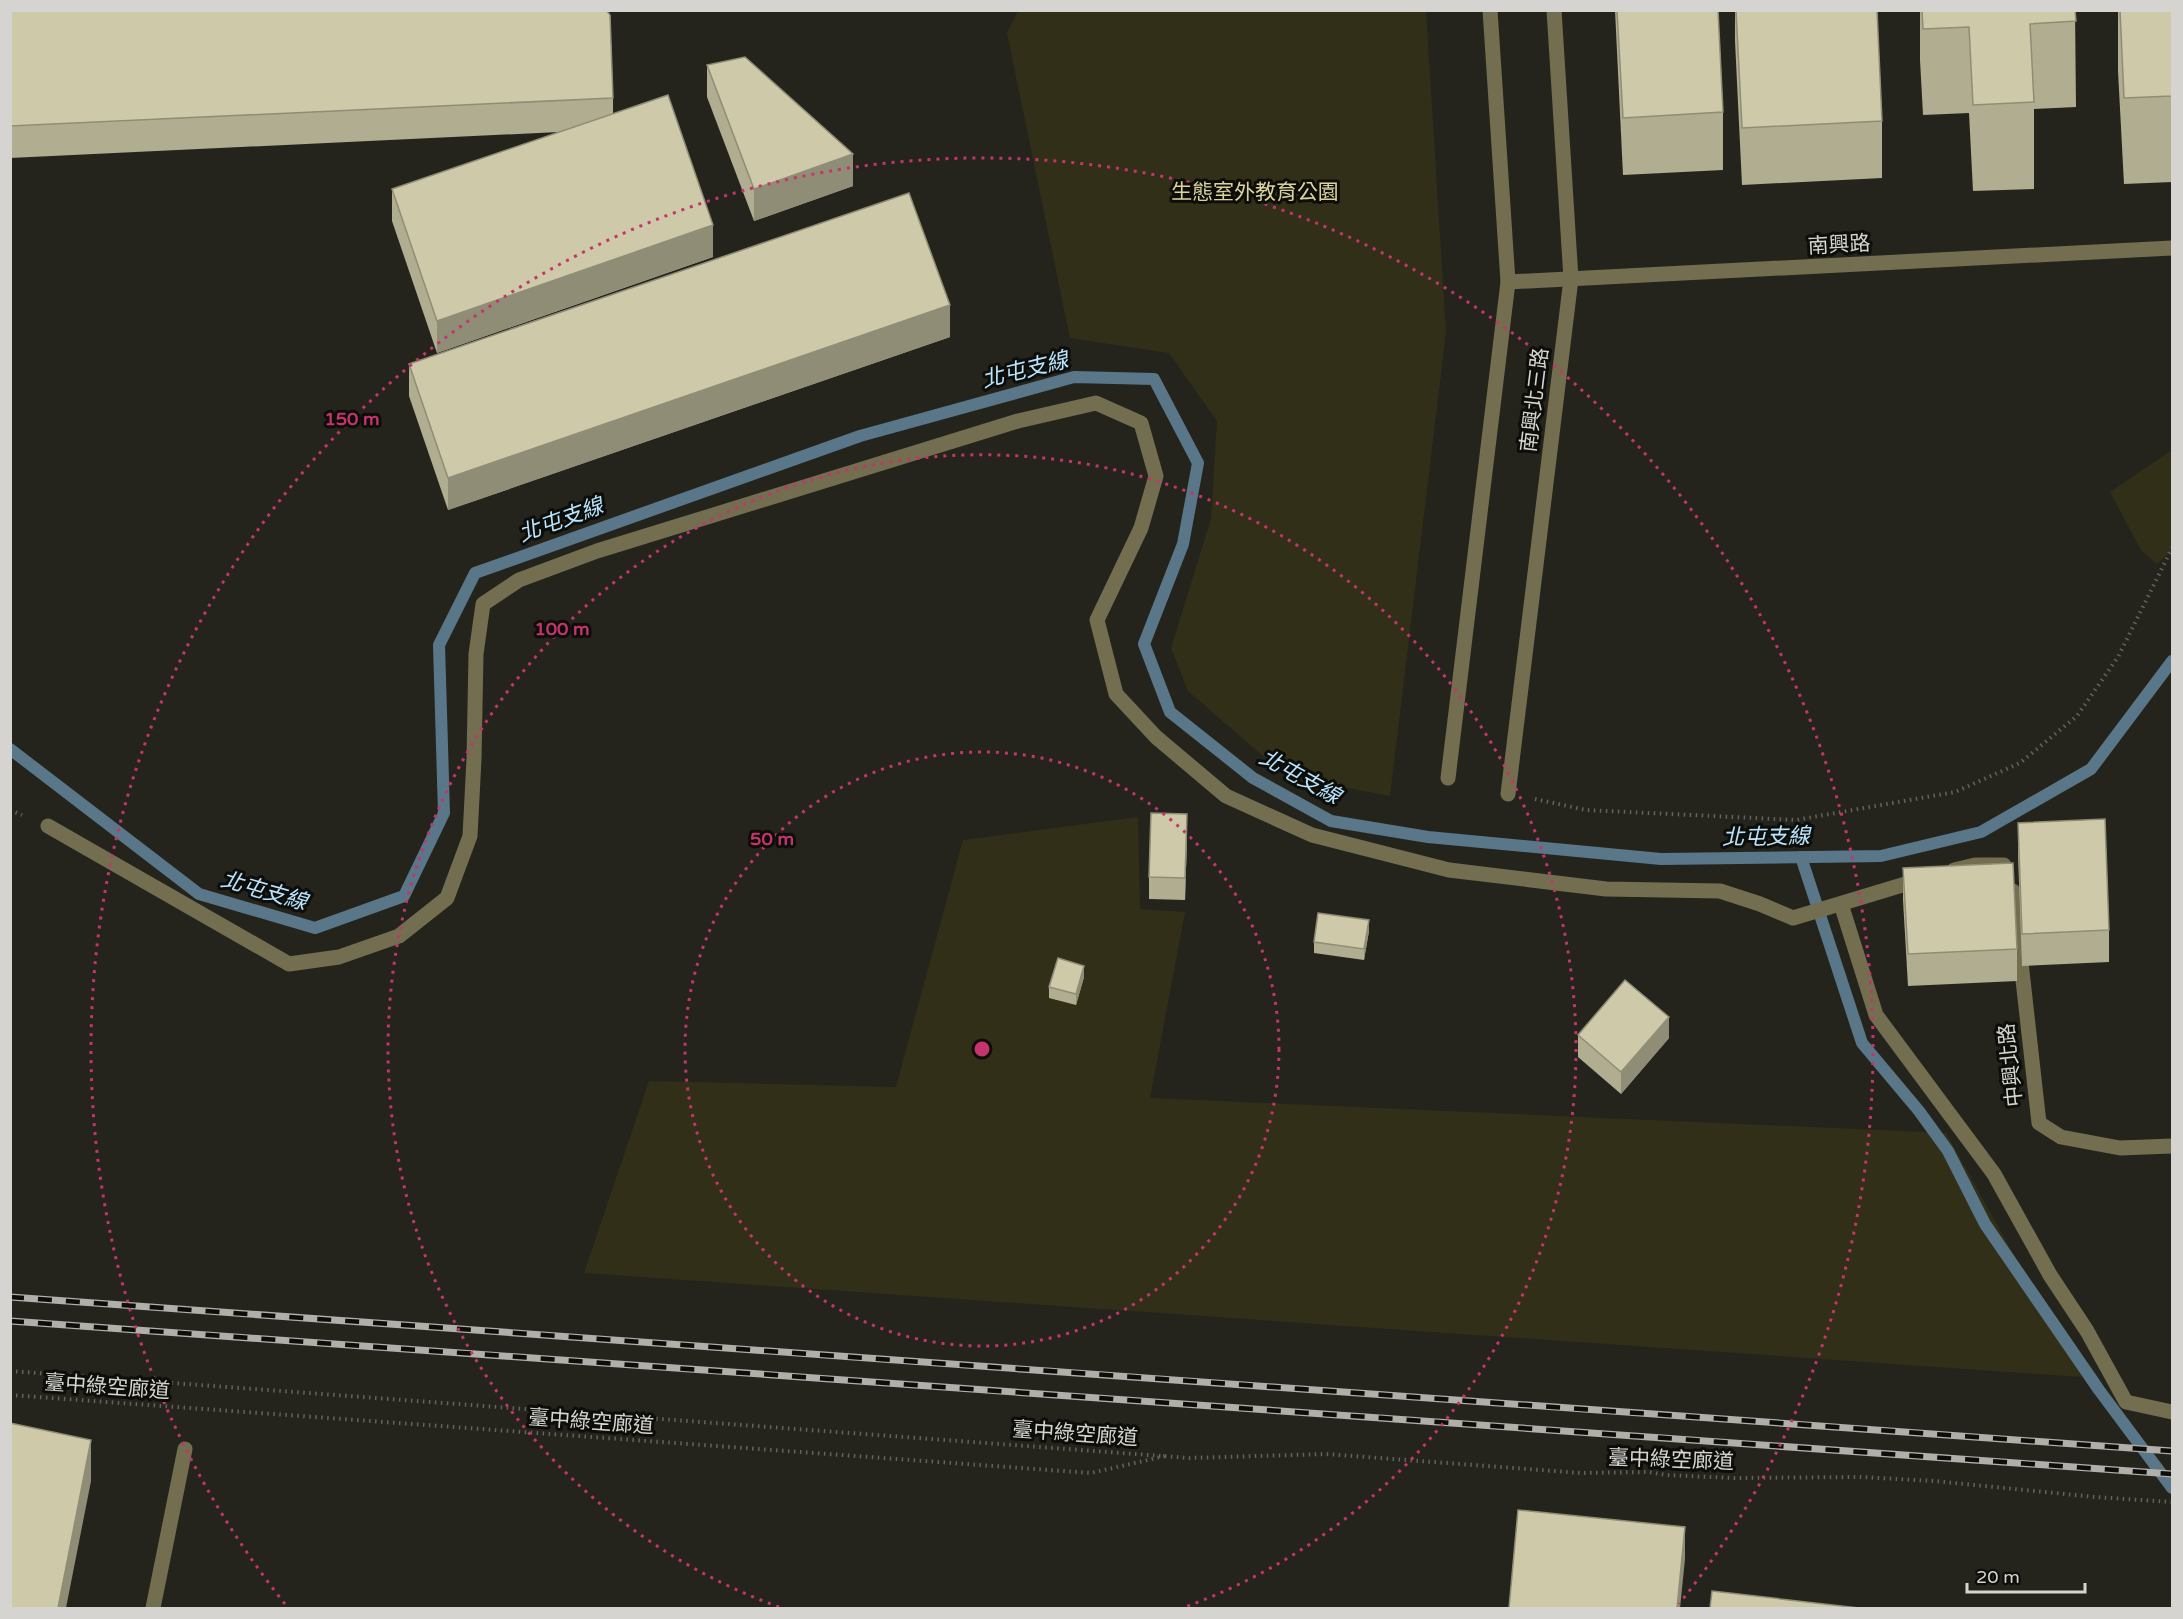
<svg xmlns="http://www.w3.org/2000/svg" width="2183" height="1619" font-family="'Varela Round','Noto Sans TC',sans-serif">
<style>
.green{fill:#322f18}
.lines{fill:none;stroke-linecap:round;stroke-linejoin:round}
.stream{stroke:#597788;stroke-width:12}
.path{stroke:#64635d;stroke-width:4;stroke-dasharray:1.5 4.5;stroke-linecap:butt}
.minor{stroke:#726e4f;stroke-width:15}
.rail-casing{stroke:#b0afaa;stroke-width:7}
.rail{stroke:#0d0d0a;stroke-width:4.5;stroke-dasharray:14;stroke-linecap:butt}
.wall{fill:#b0ad91}
.shaded-wall{fill:#908d76}
.building{fill:#cdc9a9;stroke:#908d76;stroke-width:1.5}
.ring{fill:none;stroke:#c5346d;stroke-width:3;stroke-dasharray:3 6}
.labels{text-anchor:middle;dominant-baseline:central;stroke-width:6;stroke-linejoin:round;paint-order:stroke}
.park-label{font-size:21px;fill:#dad39c;stroke:#0d0d0a}
.street-label{font-size:21px;fill:#d5d4d0;stroke:#0d0d0a}
.water-label{font-size:22px;font-style:italic;fill:#b8e4fe;stroke:#0d0d0a}
.centre{fill:#c5346d;stroke:#0d0d0a;stroke-width:3}
.ring-label{font-size:18px;text-anchor:middle;font-weight:bold;fill:#c5346d;stroke:#0d0d0a;stroke-width:6;stroke-linejoin:round;paint-order:stroke}
</style>
<rect width="100%" height="100%" fill="#24241d"/>
<g class="green">
<path d="M 1018,11 L 1426,11 L 1446,332 L 1390,796 L 1286,776 L 1188,691 L 1171,648 L 1211,519 L 1217,421 L 1169,353 L 1070,338 L 1007,33 Z"/>
<path d="M 2172,450 L 2172,550 L 2157,564 L 2141,550 L 2110,492 Z"/>
<path d="M 1138,817 L 1140,909 L 1185,912 L 1150,1098 L 1946,1133 L 2082,1377 L 584,1273 L 649,1081 L 896,1087 L 963,840 Z"/>
</g>
<g class="lines">
<g class="stream">
<path d="M 10,749 L 199,894 L 315,928 L 404,896 L 444,813 L 439,645 L 475,573 L 860,436 L 1074,377 L 1154,379 L 1198,463 L 1183,544 L 1144,644 L 1170,712 L 1253,778 L 1331,821 L 1428,837 L 1661,859 L 1881,856 L 1981,832 L 2091,769 L 2172,661"/>
<path d="M 1801,857 L 1862,1043 L 1919,1111 L 1948,1151 L 1985,1224 L 2099,1390 L 2172,1488"/>
</g>
<g class="path">
<path d="M 1535,799 L 1586,810 L 1796,820 L 1955,792 L 2020,763 L 2077,716 L 2118,657 L 2172,548"/>
<path d="M 10,810 L 22,815"/>
<path d="M 10,1371 L 1189,1458 L 1326,1454 L 1581,1473 L 1649,1472 L 1666,1475 L 1735,1478 L 1861,1477 L 1934,1481 L 2095,1497 L 2172,1502"/>
<path d="M 10,1395 L 1091,1473 L 1165,1456"/>
</g>
<g class="minor">
<path d="M 1508,282 L 2172,248"/>
<path d="M 1448,778 L 1508,282 L 1490,10"/>
<path d="M 1508,794 L 1571,279 L 1554,10"/>
<path d="M 48,826 L 289,964 L 339,957 L 399,936 L 447,898 L 470,836 L 474,759 L 476,654 L 483,604 L 519,580 L 597,551 L 1018,421 L 1096,403 L 1141,423 L 1156,476 L 1141,528 L 1097,620 L 1116,694 L 1156,737 L 1226,796 L 1312,835 L 1449,870 L 1606,889 L 1720,891 L 1760,904 L 1793,918 L 1922,879"/>
<path d="M 1954,870 L 1975,865 L 2004,865"/>
<path d="M 2013,891 L 2039,1123 L 2061,1137 L 2120,1148 L 2172,1146"/>
<path d="M 1841,904 L 1876,1015 L 1994,1174 L 2050,1275 L 2087,1331 L 2126,1402 L 2172,1412"/>
<path d="M 153,1608 L 185,1449"/>
</g>
<defs>
<g id="rail">
<path d="M 10,1297 L 2172,1451"/>
<path d="M 10,1321 L 2172,1474"/>
</g>
</defs>
<use href="#rail" class="rail-casing"/>
<use href="#rail" class="rail"/>
</g>
<g class="wall">
<path d="M 10,10 L 613,98 L 613,114 L 713,257 L 437,353 L 392,221 L 392,189 L 559,132 L 10,158 Z"/>
<path d="M 1615,10 L 1718,10 L 1723,112 L 1723,170 L 1623,175 Z"/>
<path d="M 1735,10 L 1877,10 L 1882,121 L 1882,178 L 1742,185 L 1735,41 Z"/>
<path d="M 1920,10 L 2075,10 L 2076,107 L 2034,109 L 2034,189 L 1973,191 L 1969,113 L 1923,115 L 1920,60 Z"/>
<path d="M 2118,10 L 2172,10 L 2172,182 L 2124,184 L 2118,71 Z"/>
<path d="M 707,65 L 853,186 L 754,221 L 707,97 Z"/>
<path d="M 950,337 L 448,510 L 409,396 L 409,364 Z"/>
<path d="M 2018,823 L 2109,930 L 2109,962 L 2022,966 L 2018,855 Z"/>
<path d="M 1187,836 L 1185,900 L 1149,899 L 1149,877 Z"/>
<path d="M 1903,868 L 2017,949 L 2017,981 L 1908,986 L 1903,900 Z"/>
<path d="M 1369,931 L 1364,960 L 1314,953 L 1314,942 Z"/>
<path d="M 1084,977 L 1076,1005 L 1049,998 L 1049,987 Z"/>
<path d="M 1578,1035 L 1669,1038 L 1621,1094 L 1578,1057 Z"/>
</g>
<g class="shaded-wall">
<path d="M 853,154 L 853,186 L 754,221 L 754,189 Z"/>
<path d="M 713,225 L 713,257 L 437,353 L 437,321 Z"/>
<path d="M 950,305 L 950,337 L 448,510 L 448,478 Z"/>
<path d="M 1187,814 L 1187,836 L 1185,900 L 1185,878 Z"/>
<path d="M 1369,920 L 1369,931 L 1364,960 L 1364,949 Z"/>
<path d="M 1084,966 L 1084,977 L 1076,1005 L 1076,994 Z"/>
<path d="M 1669,1017 L 1669,1038 L 1621,1094 L 1621,1072 Z"/>
<path d="M 91,1440 L 91,1481 L 66,1608 L 58,1608 Z"/>
<path d="M 1685,1527 L 1685,1559 L 1680,1608 L 1677,1608 Z"/>
</g>
<g class="building">
<path d="M 10,10 L 606,10 L 610,15 L 613,98 L 10,126 Z"/>
<path d="M 1617,10 L 1718,10 L 1723,112 L 1623,118 Z"/>
<path d="M 1736,10 L 1877,10 L 1882,121 L 1742,128 Z"/>
<path d="M 1922,10 L 2075,10 L 2076,21 L 2030,24 L 2034,102 L 1973,105 L 1969,27 L 1923,29 Z"/>
<path d="M 2120,10 L 2172,10 L 2172,96 L 2124,98 Z"/>
<path d="M 745,57 L 853,154 L 754,189 L 707,65 Z"/>
<path d="M 668,95 L 713,225 L 437,321 L 392,189 Z"/>
<path d="M 909,193 L 950,305 L 448,478 L 409,364 Z"/>
<path d="M 1151,813 L 1187,814 L 1185,878 L 1149,877 Z"/>
<path d="M 2105,819 L 2109,930 L 2022,934 L 2018,823 Z"/>
<path d="M 2013,863 L 2017,949 L 1908,954 L 1903,868 Z"/>
<path d="M 1318,913 L 1369,920 L 1364,949 L 1314,942 Z"/>
<path d="M 1058,958 L 1084,966 L 1076,994 L 1049,987 Z"/>
<path d="M 1625,980 L 1669,1017 L 1621,1072 L 1578,1035 Z"/>
<path d="M 10,1423 L 91,1440 L 58,1608 L 10,1608 Z"/>
<path d="M 1518,1510 L 1685,1527 L 1677,1608 L 1509,1608 Z"/>
<path d="M 1712,1591 L 1859,1608 L 1710,1608 Z"/>
</g>
<g class="ring">
<circle cx="982" cy="1049" r="297"/>
<path d="M779 1607A594 594 0 1 1 1185 1607"/>
<path d="M285 1604A891 891 0 1 1 1679 1604"/>
</g>
<g class="labels">
<g class="park-label">
<text x="1255" y="192">生態室外教育公園</text>
</g>
<g class="street-label">
<text transform="translate(1839 245) rotate(-3)">南興路</text>
<text transform="translate(1535 400) rotate(-83)">南興北三路</text>
<text transform="translate(2011 1065) rotate(-96)">中興北路</text>
<text transform="translate(107 1387) rotate(4)">臺中綠空廊道</text>
<text transform="translate(591 1422) rotate(4)">臺中綠空廊道</text>
<text transform="translate(1075 1434) rotate(4)">臺中綠空廊道</text>
<text transform="translate(1671 1460) rotate(2)">臺中綠空廊道</text>
</g>
<g class="water-label">
<text transform="translate(1025 370) rotate(-14)">北屯支線</text>
<text transform="translate(561 520) rotate(-20)">北屯支線</text>
<text transform="translate(1300 777) rotate(29)">北屯支線</text>
<text transform="translate(1766 837) rotate(-1)">北屯支線</text>
<text transform="translate(264 891) rotate(16)">北屯支線</text>
</g>
</g>
<circle cx="982" cy="1049" r="9" class="centre"/>
<g class="ring-label">
<text x="352" y="425">150 m</text>
<text x="562" y="635">100 m</text>
<text x="772" y="845">50 m</text>
</g>
<rect width="2183" height="1619" fill="none" stroke="#d5d4d0" stroke-width="24"/>
<path d="M1967 1583v9h118v-9" fill="none" stroke="#d5d4d0" stroke-width="3"/>
<text x="1976" y="1583" font-size="18" fill="#d5d4d0" stroke="#0d0d0a" stroke-width="4.5" paint-order="stroke">20 m</text>
</svg>
